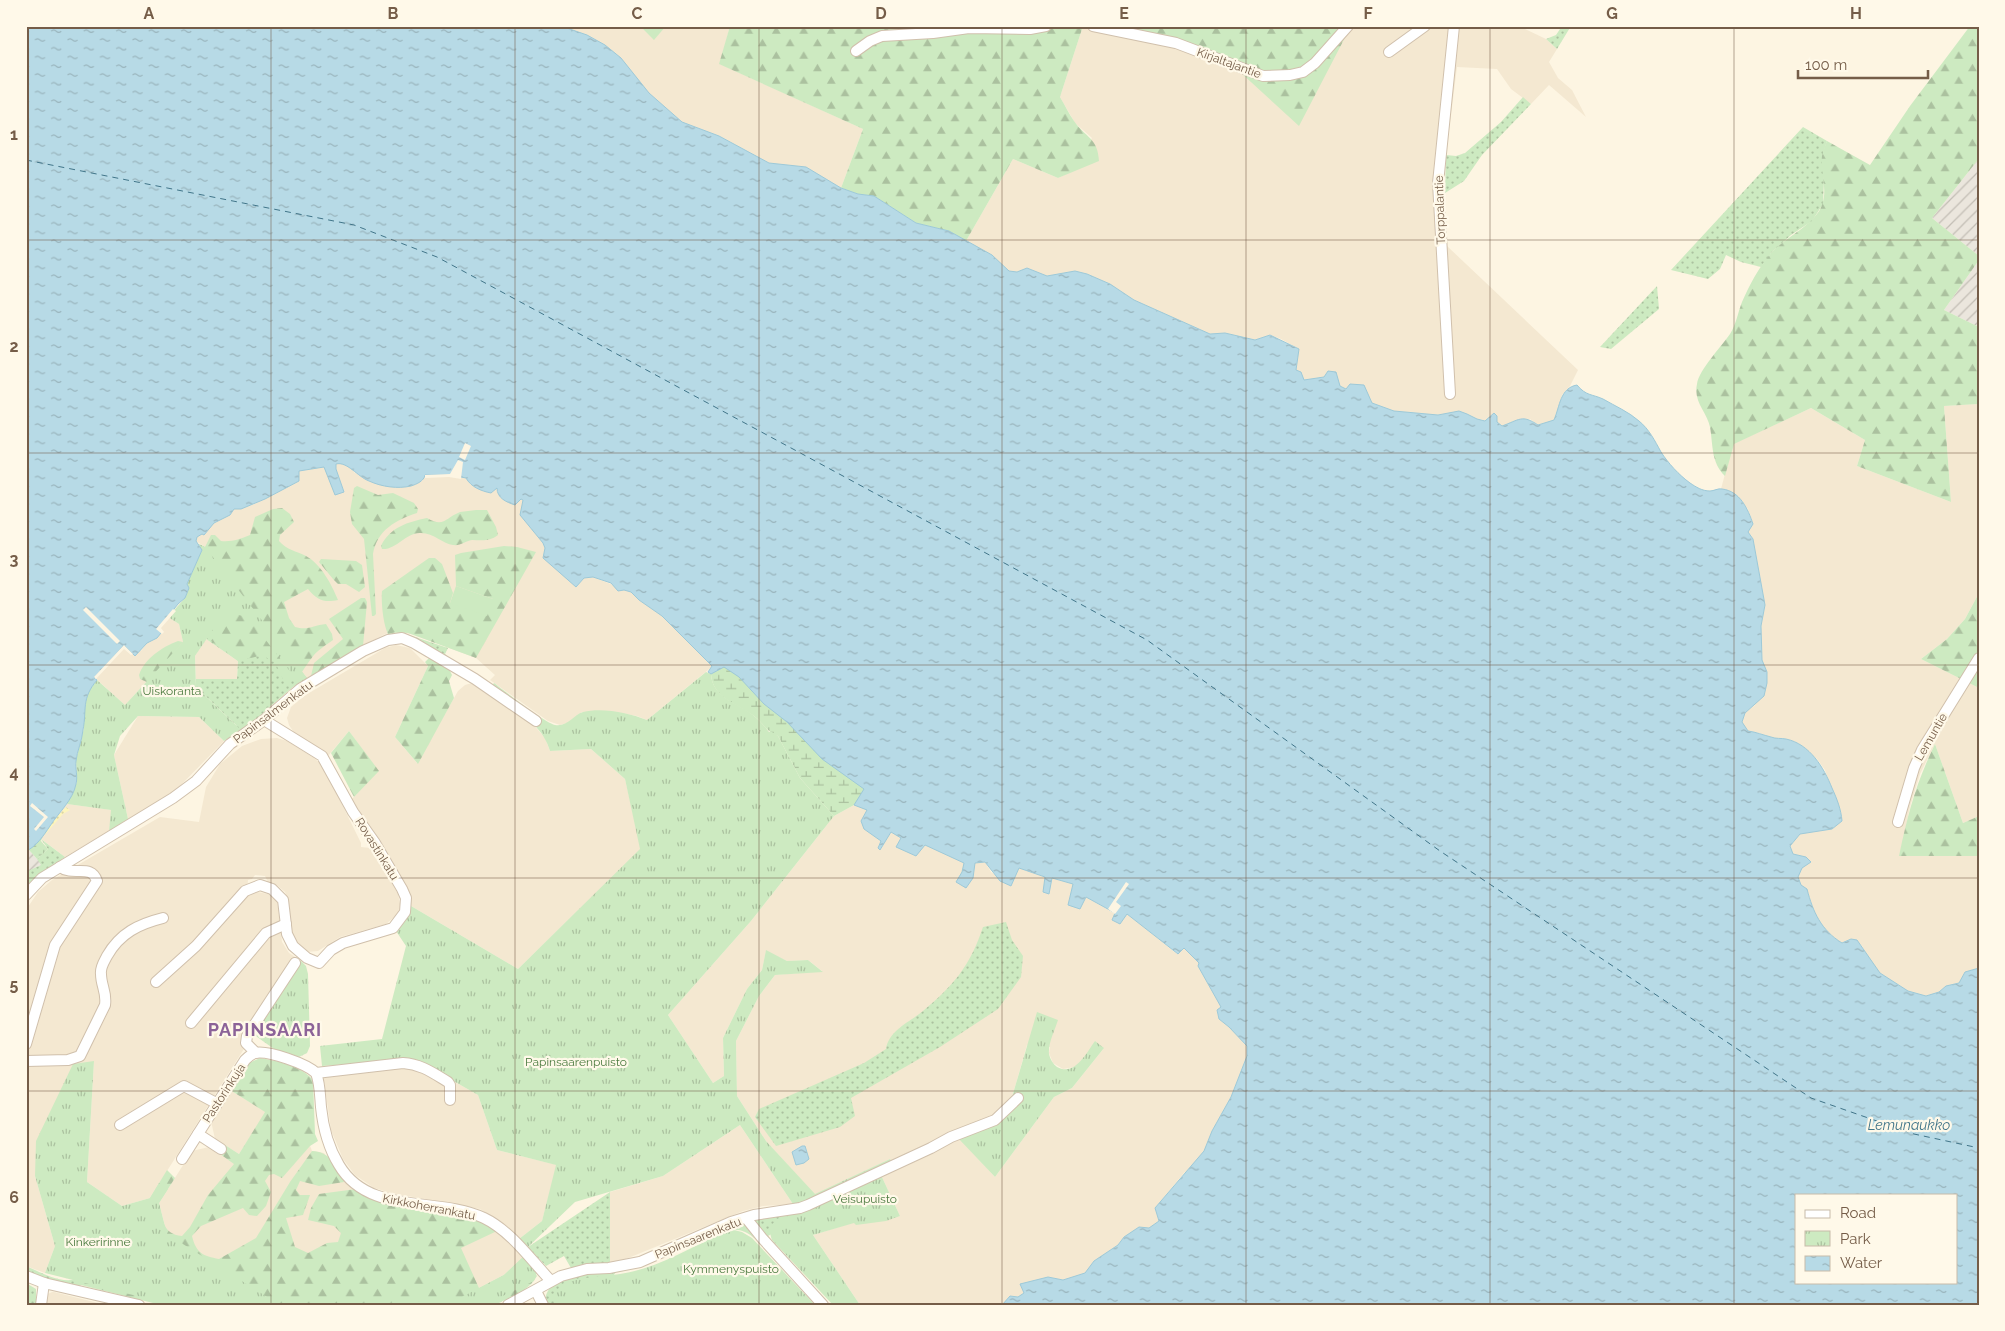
<svg xmlns="http://www.w3.org/2000/svg" width="2005" height="1331" font-family="Raleway,sans-serif">
<style>
.residential{fill:#f4e8d1}
.industrial{fill:url(#industrial-furrows)}
.grass{fill:url(#grass-dots)}
.forest{fill:url(#forest-firs)}
.wetland{fill:url(#wetland-marsh)}
.sand{fill:url(#sand-dots)}
.park{fill:url(#park-tufts)}
.pitch{fill:#cdeac1}
.water{fill:url(#water-ripples);stroke:#9dc9d8;fill-rule:evenodd}
.pier{fill:#fdf5e2}
.lines{fill:none;stroke-linecap:round;stroke-linejoin:round}
.ferry{stroke:#417589;stroke-width:1;stroke-dasharray:6 5;stroke-linecap:butt}
.street-casing{stroke:#d0c0ac;stroke-width:12}
.street{stroke:#fff;stroke-width:10}
.grid{fill:none;stroke:#755d48;stroke-width:1;stroke-opacity:0.55}
.labels{text-anchor:middle;dominant-baseline:central;stroke-width:4.5;stroke-linejoin:round;paint-order:stroke}
.street-label{font-size:12px;fill:#755d48;stroke:#fff9e9}
.park-label{font-size:12px;fill:#4c7b40;stroke:#fff9e9}
.water-label{font-size:14px;font-style:italic;fill:#417589;stroke:#fff9e9}
.district-label{font-size:18px;font-weight:bold;letter-spacing:1px;fill:#8c6398;stroke:#fff9e9}
.neatline{fill:none;stroke:#755d48;stroke-width:2}
.grid-label{font-size:16px;text-anchor:middle;font-weight:bold;fill:#755d48}
</style>
<defs>
<pattern id="industrial-furrows" width="10" height="10" patternUnits="userSpaceOnUse" patternTransform="scale(1.25)"><rect width="10" height="10" fill="#ebe6dd"/><path d="M-1 1l2-2M0 10L10 0M9 11l2-2" fill="none" stroke="#c3beb5"/></pattern>
<pattern id="grass-dots" width="8" height="8" patternUnits="userSpaceOnUse" patternTransform="scale(1.25)"><rect width="8" height="8" fill="#cdeac1"/><path d="M2 2h.1M6 6h.1" fill="none" stroke="#abc19f" stroke-width="1.8" stroke-linecap="round"/></pattern>
<pattern id="forest-firs" width="22" height="20" patternUnits="userSpaceOnUse" patternTransform="scale(1.25)"><rect width="22" height="20" fill="#cdeac1"/><path d="M5 1l3.5 6h-7zM16 11l3.5 6h-7z" fill="#abc19f"/></pattern>
<pattern id="wetland-marsh" width="20" height="14" patternUnits="userSpaceOnUse" patternTransform="scale(1.25)"><rect width="20" height="14" fill="#cdeac1"/><path d="M1 5h8M5 5V1M11 12h8M15 12V8" fill="none" stroke="#abc19f"/></pattern>
<pattern id="sand-dots" width="8" height="8" patternUnits="userSpaceOnUse" patternTransform="scale(1.25)"><rect width="8" height="8" fill="#fdf5bc"/><path d="M2 2h.1M6 6h.1" fill="none" stroke="#dcd4a3" stroke-width="1.8" stroke-linecap="round"/></pattern>
<pattern id="park-tufts" width="24" height="20" patternUnits="userSpaceOnUse" patternTransform="scale(1.25)"><rect width="24" height="20" fill="#cdeac1"/><path d="M3 7l-1-3M5 7V3M7 7l1-3M15 17l-1-3M17 17v-4M19 17l1-3" fill="none" stroke="#abc19f"/></pattern>
<pattern id="water-ripples" width="26" height="14" patternUnits="userSpaceOnUse" patternTransform="scale(1.25)"><rect width="26" height="14" fill="#b7dae6"/><path d="M2 4q2-2 4 0t4 0M15 11q2-2 4 0t4 0" fill="none" stroke="#99b4bc"/></pattern>
</defs>
<rect width="100%" height="100%" fill="#fdf5e2"/>
<g class="residential">
<path d="M 561,26 L 640,26 L 654,39 L 666,26 L 730,26 L 720,64 L 863,129 L 841,188 L 806,167 L 769,163 L 719,136 L 682,122 L 649,93 L 635,77 L 587,35 Z"/>
<path d="M 1083,26 L 1519,26 L 1546,39 L 1557,49 L 1549,62 L 1558,78 L 1572,90 L 1586,117 L 1549,85 L 1531,104 L 1511,89 L 1497,69 L 1457,67 L 1446,155 L 1444,198 L 1447,246 L 1578,370 L 1570,386 L 1562,395 L 1558,410 L 1554,420 L 1538,425 L 1530,419 L 1502,426 L 1497,422 L 1477,419 L 1467,414 L 1450,413 L 1438,415 L 1394,411 L 1372,403 L 1324,377 L 1304,380 L 1296,370 L 1299,349 L 1281,339 L 1270,335 L 1255,340 L 1225,333 L 1210,334 L 1134,300 L 1110,284 L 1087,274 L 1075,271 L 1047,276 L 1027,268 L 1017,272 L 1009,271 L 966,241 L 1013,159 L 1058,178 L 1075,170 L 1092,138 L 1075,123 L 1060,97 Z"/>
<path d="M 1979,404 L 1979,593 L 1965,619 L 1947,639 L 1921,659 L 1979,688 L 1979,816 L 1963,823 L 1935,744 L 1920,774 L 1910,807 L 1900,856 L 1979,856 L 1979,968 L 1965,972 L 1959,983 L 1946,986 L 1939,992 L 1926,996 L 1908,991 L 1880,973 L 1870,960 L 1862,946 L 1851,939 L 1842,944 L 1835,939 L 1818,922 L 1801,885 L 1798,877 L 1806,857 L 1793,854 L 1790,846 L 1800,834 L 1832,828 L 1842,821 L 1825,770 L 1817,759 L 1801,746 L 1788,739 L 1773,738 L 1759,733 L 1748,731 L 1742,722 L 1745,713 L 1755,705 L 1767,672 L 1762,660 L 1761,626 L 1765,605 L 1753,539 L 1748,532 L 1753,524 L 1748,509 L 1741,500 L 1721,489 L 1733,444 L 1811,408 L 1865,440 L 1857,466 L 1951,502 L 1944,406 Z"/>
<path d="M 340,463 L 349,466 L 355,473 L 406,487 L 422,481 L 425,475 L 450,475 L 466,478 L 470,484 L 478,489 L 497,488 L 503,499 L 512,504 L 521,499 L 523,501 L 529,526 L 543,543 L 545,548 L 544,558 L 576,587 L 584,578 L 593,577 L 631,592 L 661,615 L 713,666 L 647,720 L 637,716 L 615,712 L 582,712 L 568,723 L 560,725 L 548,721 L 490,680 L 495,675 L 476,658 L 412,634 L 391,632 L 383,635 L 307,678 L 205,547 L 196,541 L 197,537 L 214,523 L 229,515 L 234,509 L 252,505 L 265,499 L 299,481 L 298,471 L 324,467 L 344,492 L 336,469 L 336,464 Z"/>
<path d="M 168,617 L 179,624 L 183,642 L 125,705 L 94,677 L 124,645 L 141,651 L 147,643 L 155,638 L 158,628 Z"/>
<path d="M 206,639 L 238,661 L 237,679 L 196,679 L 195,656 Z"/>
<path d="M 396,645 L 410,648 L 428,666 L 395,737 L 417,763 L 458,691 L 465,685 L 472,683 L 478,685 L 533,724 L 545,738 L 550,751 L 591,749 L 625,779 L 641,849 L 518,969 L 411,906 L 411,901 L 377,837 L 351,800 L 378,771 L 349,731 L 328,756 L 295,734 L 289,725 L 287,718 L 291,707 L 304,696 L 385,648 Z"/>
<path d="M 138,716 L 199,717 L 224,741 L 175,791 L 128,819 L 114,755 Z"/>
<path d="M 277,738 L 287,741 L 314,758 L 323,766 L 361,843 L 361,847 L 371,848 L 398,894 L 400,904 L 398,914 L 386,924 L 340,937 L 318,951 L 307,952 L 300,949 L 291,933 L 288,899 L 285,892 L 278,886 L 268,882 L 265,876 L 255,875 L 252,879 L 248,880 L 247,890 L 273,895 L 277,900 L 282,942 L 289,953 L 300,960 L 150,1198 L 122,1206 L 87,1182 L 94,1061 L 35,1176 L 55,1246 L 45,1273 L 26,1266 L 26,912 L 28,907 L 38,892 L 52,880 L 160,817 L 199,822 L 206,787 L 220,764 L 242,746 L 261,739 Z"/>
<path d="M 67,804 L 112,810 L 109,831 L 65,857 L 40,838 Z"/>
<path d="M 854,805 L 867,810 L 864,829 L 881,841 L 878,847 L 881,849 L 891,832 L 901,838 L 896,847 L 925,844 L 965,863 L 962,872 L 973,878 L 975,863 L 985,862 L 991,872 L 1011,886 L 1019,868 L 1045,877 L 1043,892 L 1049,894 L 1052,878 L 1073,884 L 1068,906 L 1086,897 L 1115,914 L 1112,920 L 1127,914 L 1177,954 L 1184,948 L 1200,964 L 1198,966 L 1222,1008 L 1217,1011 L 1219,1019 L 1229,1027 L 1247,1046 L 1247,1056 L 1231,1097 L 1212,1131 L 1210,1141 L 1193,1167 L 1184,1173 L 1155,1208 L 1159,1221 L 1149,1228 L 1124,1237 L 1118,1245 L 1094,1261 L 1086,1273 L 1063,1280 L 1048,1277 L 1020,1284 L 1024,1293 L 1018,1297 L 1010,1296 L 1002,1305 L 860,1305 L 813,1235 L 855,1222 L 900,1216 L 881,1175 L 959,1138 L 995,1177 L 1054,1097 L 1072,1088 L 1104,1048 L 1075,1067 L 1063,1069 L 1053,1063 L 1049,1053 L 1050,1047 L 1027,1045 L 1012,1097 L 996,1115 L 892,1162 L 890,1159 L 815,1195 L 766,1141 L 737,1096 L 736,1041 L 759,996 L 775,975 L 822,971 L 808,960 L 787,961 L 766,951 L 762,970 L 747,989 L 723,1038 L 724,1076 L 713,1083 L 668,1015 L 751,921 L 834,816 Z"/>
<path d="M 415,1059 L 478,1095 L 497,1150 L 557,1165 L 542,1221 L 519,1239 L 508,1227 L 480,1209 L 391,1193 L 374,1188 L 355,1175 L 343,1159 L 331,1130 L 322,1066 Z"/>
<path d="M 230,1090 L 266,1112 L 239,1154 L 215,1139 L 211,1121 Z"/>
<path d="M 740,1125 L 793,1204 L 763,1206 L 743,1211 L 621,1261 L 610,1263 L 610,1192 L 663,1176 Z"/>
<path d="M 309,1143 L 312,1151 L 324,1153 L 349,1183 L 497,1231 L 523,1257 L 504,1275 L 458,1299 L 280,1305 L 167,1234 L 159,1203 L 192,1151 L 209,1147 L 235,1163 Z"/>
<path d="M 52,1292 L 54,1292 L 106,1305 L 46,1305 L 48,1294 Z"/>
</g>
<g class="industrial">
<path d="M 1977,161 L 1979,162 L 1979,256 L 1932,218 Z"/>
<path d="M 1979,260 L 1979,327 L 1944,310 Z"/>
<path d="M 29,850 L 37,859 L 43,854 L 53,864 L 26,880 L 26,851 Z"/>
</g>
<g class="grass">
<path d="M 1562,26 L 1571,26 L 1557,49 L 1546,39 L 1556,35 Z"/>
<path d="M 1523,97 L 1531,104 L 1482,155 L 1464,181 L 1445,193 L 1446,155 L 1456,156 L 1465,153 L 1501,122 Z"/>
<path d="M 1803,127 L 1827,141 L 1822,157 L 1824,180 L 1823,204 L 1812,221 L 1791,235 L 1772,252 L 1761,267 L 1741,262 L 1726,255 L 1720,269 L 1708,279 L 1671,270 Z"/>
<path d="M 1657,286 L 1659,309 L 1611,349 L 1600,347 Z"/>
<path d="M 225,612 L 303,673 L 307,678 L 304,682 L 293,687 L 265,711 L 256,721 L 239,732 L 236,725 L 196,687 L 196,679 L 237,679 L 238,661 L 206,639 Z"/>
<path d="M 400,632 L 448,648 L 445,654 L 451,660 L 387,633 Z"/>
<path d="M 41,839 L 65,857 L 38,876 L 26,887 L 26,872 L 41,865 L 37,859 L 48,849 Z"/>
<path d="M 1006,922 L 1012,940 L 1023,956 L 1021,977 L 998,1009 L 940,1047 L 851,1098 L 855,1116 L 840,1127 L 776,1146 L 755,1117 L 759,1109 L 864,1063 L 886,1049 C 889,1030 910,1022 923,1011 C 935,1001 949,988 959,975 C 970,960 977,945 983,927 Z"/>
<path d="M 610,1192 L 610,1263 L 571,1268 L 564,1256 L 546,1266 L 528,1247 Z"/>
<path d="M 793,1213 L 802,1217 L 768,1236 L 787,1259 L 755,1222 L 757,1219 Z"/>
<path d="M 742,1223 L 746,1225 L 755,1239 C 744,1228 733,1228 719,1233 Z"/>
<path d="M 26,1266 C 45,1274 61,1285 81,1278 L 81,1285 L 79,1287 L 45,1279 L 26,1271 Z"/>
<path d="M 616,1272 L 611,1279 L 557,1305 L 547,1305 C 536,1276 598,1272 616,1272 Z"/>
<path d="M 26,1283 L 36,1289 L 36,1305 L 26,1305 Z"/>
</g>
<g class="forest">
<path d="M 640,26 L 666,26 L 654,40 Z"/>
<path d="M 730,26 L 1083,26 L 1060,97 C 1065,105 1069,114 1074,121 C 1086,138 1098,138 1099,161 L 1058,178 L 1013,159 L 966,241 L 949,231 L 916,223 L 874,196 L 858,194 L 841,188 L 863,129 L 719,64 Z"/>
<path d="M 1111,26 L 1351,26 L 1299,126 L 1228,61 Z"/>
<path d="M 1970,26 L 1979,26 L 1979,162 L 1977,161 L 1932,218 L 1979,256 L 1979,260 L 1944,310 L 1979,327 L 1979,404 L 1944,406 L 1951,502 L 1857,466 L 1865,440 L 1811,408 L 1734,444 L 1725,476 C 1711,463 1713,444 1710,427 C 1707,412 1693,402 1697,384 C 1699,370 1721,347 1730,334 C 1736,325 1738,312 1742,302 C 1750,284 1760,265 1773,251 C 1788,236 1815,224 1822,205 C 1828,189 1820,171 1822,156 C 1823,151 1825,146 1827,141 L 1870,165 L 1910,106 Z"/>
<path d="M 357,486 L 378,495 L 393,493 L 414,503 L 418,509 L 417,513 C 396,520 377,530 373,554 L 376,614 L 374,616 L 372,616 L 364,539 L 352,524 L 350,512 L 354,488 Z"/>
<path d="M 282,508 L 290,514 L 294,522 L 280,535 L 279,541 C 287,550 296,551 306,556 C 321,564 332,585 338,600 C 324,603 317,600 308,589 L 284,602 L 289,618 L 295,627 C 308,631 313,625 326,624 L 332,634 L 333,640 C 326,645 316,651 311,659 C 302,670 300,682 283,679 L 275,662 L 271,661 L 263,655 L 238,661 L 203,635 L 202,550 L 199,544 L 205,547 L 211,535 L 215,535 L 221,541 C 232,542 240,539 250,535 L 255,517 L 273,509 Z"/>
<path d="M 476,510 L 487,510 L 496,527 L 498,535 C 489,542 482,540 472,540 C 465,541 461,546 453,545 C 443,544 434,533 421,533 C 406,532 397,550 382,549 L 381,546 C 390,527 408,522 427,518 C 444,528 445,518 460,512 C 465,511 471,511 476,510 Z"/>
<path d="M 504,546 L 517,547 L 536,552 L 476,658 L 408,633 L 396,632 L 388,634 C 383,624 381,602 382,591 L 429,558 L 435,558 L 442,564 L 453,593 L 450,603 L 493,599 L 456,586 L 455,555 L 461,553 Z"/>
<path d="M 321,559 L 356,561 L 362,565 L 365,587 L 359,592 L 346,584 L 338,584 L 333,579 L 319,562 Z"/>
<path d="M 1979,593 L 1979,688 L 1921,659 L 1947,639 L 1965,619 Z"/>
<path d="M 361,598 L 365,598 L 367,602 L 363,646 L 311,676 L 314,663 L 343,639 L 329,619 Z"/>
<path d="M 178,641 L 183,642 L 149,683 L 140,679 L 139,675 C 144,659 162,647 178,641 Z"/>
<path d="M 430,657 L 447,665 L 452,675 L 449,681 L 454,698 L 418,764 L 395,737 L 428,666 L 425,662 Z"/>
<path d="M 349,731 L 379,771 L 354,797 L 331,753 Z"/>
<path d="M 1935,744 L 1963,823 L 1979,816 L 1979,856 L 1899,856 C 1908,813 1916,783 1935,744 Z"/>
<path d="M 260,1058 C 277,1061 302,1066 313,1080 L 315,1134 L 318,1141 L 310,1146 L 282,1178 L 274,1174 L 269,1175 L 265,1181 L 271,1192 L 266,1206 L 257,1216 L 249,1215 L 243,1208 L 201,1226 L 192,1236 C 196,1253 203,1256 219,1259 L 256,1238 L 290,1182 L 312,1151 C 329,1151 339,1167 344,1182 L 319,1186 L 300,1181 L 296,1190 L 300,1195 L 310,1195 L 303,1215 L 286,1218 L 295,1247 L 308,1253 L 327,1243 L 338,1242 L 341,1233 L 334,1226 L 308,1220 L 311,1208 L 319,1194 L 356,1189 L 474,1218 L 497,1231 L 461,1248 L 479,1288 L 504,1275 L 523,1257 L 537,1276 C 528,1292 510,1297 495,1305 L 237,1305 L 147,1219 L 150,1198 L 167,1170 L 175,1178 L 159,1203 C 163,1219 162,1234 182,1236 L 190,1227 L 208,1195 L 234,1164 L 220,1154 L 225,1145 L 239,1154 L 265,1112 L 230,1090 L 247,1064 Z"/>
<path d="M 81,1278 L 202,1305 L 161,1305 L 81,1285 Z"/>
</g>
<g class="wetland">
<path d="M 730,658 L 884,768 L 867,810 L 854,805 L 834,816 L 800,778 L 778,736 C 767,732 763,723 754,716 C 738,704 712,698 711,674 Z"/>
<path d="M 43,835 L 41,841 L 48,849 L 37,859 L 29,850 L 29,846 Z"/>
</g>
<path class="sand" d="M 66,807 L 70,810 L 63,814 L 44,836 L 54,820 Z"/>
<g class="park">
<path d="M 199,544 L 205,547 L 307,678 L 299,683 L 248,617 L 225,612 L 195,656 L 196,687 L 241,730 L 224,741 L 199,717 L 138,716 L 120,736 L 114,755 L 128,819 L 109,831 L 111,810 L 67,804 L 77,782 L 76,760 L 84,728 L 83,722 L 87,693 L 97,680 L 125,705 L 183,642 L 179,624 L 168,617 L 185,598 L 189,588 L 187,584 L 202,550 Z"/>
<path d="M 706,672 L 711,674 C 712,696 734,702 749,712 C 757,718 763,724 769,732 L 772,732 L 778,736 L 800,778 L 834,816 L 751,921 L 668,1015 L 713,1083 L 724,1076 L 723,1038 L 747,989 L 762,970 L 766,950 L 787,961 L 808,960 L 823,972 L 775,975 L 759,996 L 736,1041 L 737,1096 L 766,1141 L 815,1194 L 890,1159 L 892,1162 L 996,1115 L 1012,1097 L 1037,1012 L 1058,1020 C 1055,1030 1048,1043 1049,1054 C 1050,1059 1053,1064 1057,1067 C 1075,1077 1087,1052 1095,1041 L 1104,1048 L 1072,1088 L 1054,1097 L 995,1177 L 958,1138 L 881,1175 L 900,1216 L 886,1221 L 856,1225 L 854,1223 L 813,1235 L 860,1305 L 833,1305 L 772,1240 C 764,1218 785,1218 799,1213 L 740,1125 L 663,1176 L 575,1202 L 528,1247 L 519,1239 L 542,1221 L 556,1165 L 497,1150 L 478,1095 L 415,1059 L 322,1066 L 320,1046 L 382,1039 L 406,946 L 396,931 L 406,920 L 411,906 L 518,969 L 640,849 L 625,779 L 591,749 L 550,751 C 542,722 511,708 488,692 L 494,683 C 506,692 544,722 555,725 C 568,727 573,715 583,712 C 602,707 630,713 647,720 Z"/>
<path d="M 300,960 L 306,966 L 308,974 L 310,1046 L 307,1053 L 299,1057 L 274,1049 L 253,1034 Z"/>
<path d="M 94,1061 L 87,1182 L 122,1206 L 150,1198 L 159,1183 L 168,1189 L 159,1203 L 167,1234 L 280,1305 L 173,1305 L 45,1273 L 55,1246 L 35,1176 L 36,1141 L 73,1064 Z"/>
<path d="M 734,1230 L 742,1232 L 752,1238 L 815,1305 L 555,1303 L 555,1293 C 566,1276 601,1277 620,1274 C 656,1269 690,1248 722,1233 Z"/>
<path d="M 523,1257 L 537,1272 L 534,1281 L 484,1305 L 355,1305 L 458,1299 L 504,1275 Z"/>
</g>
<path class="pitch" d="M 456,586 L 493,599 L 487,616 L 450,603 Z"/>
<g class="water">
<path d="M 26,26 L 561,26 L 587,35 L 605,45 L 621,58 L 649,93 L 682,122 L 719,136 L 769,163 L 806,167 L 841,188 L 858,194 L 874,196 L 916,223 L 949,231 L 992,255 L 1009,271 L 1017,272 L 1027,268 L 1047,276 L 1075,271 L 1087,274 L 1110,284 L 1134,300 L 1210,334 L 1225,333 L 1255,340 L 1270,335 L 1299,349 L 1296,370 L 1301,372 L 1304,380 L 1324,377 L 1328,371 L 1336,372 L 1340,386 L 1346,389 L 1350,384 L 1364,385 L 1372,403 L 1394,411 L 1438,415 L 1459,411 L 1467,414 L 1477,419 L 1485,421 L 1494,413 L 1497,416 L 1497,422 L 1502,426 C 1519,420 1522,414 1538,425 L 1554,420 C 1560,406 1560,388 1577,385 C 1586,396 1592,394 1603,399 C 1615,406 1629,412 1639,421 C 1649,429 1655,441 1661,452 C 1668,463 1679,475 1690,483 C 1696,487 1702,491 1710,491 C 1714,491 1718,488 1722,489 C 1740,491 1748,509 1753,524 L 1748,532 L 1753,539 L 1765,605 L 1761,626 L 1762,660 L 1767,672 L 1767,683 L 1764,696 L 1745,713 L 1742,722 L 1748,731 C 1756,732 1763,735 1771,737 C 1776,739 1781,738 1786,739 C 1810,744 1824,768 1832,788 C 1837,799 1841,809 1842,821 L 1832,829 L 1800,834 L 1790,846 L 1793,854 L 1806,857 L 1811,862 L 1802,868 L 1798,877 L 1801,885 L 1807,889 C 1813,912 1821,930 1842,943 L 1851,939 L 1857,940 L 1880,973 L 1908,991 L 1926,996 L 1939,992 L 1946,986 L 1959,983 L 1965,972 L 1979,968 L 1979,1305 L 1002,1305 L 1010,1296 L 1018,1297 L 1024,1293 L 1020,1284 L 1048,1277 L 1063,1280 L 1085,1273 L 1094,1261 L 1118,1245 L 1124,1237 L 1139,1227 L 1149,1228 L 1159,1221 L 1155,1208 L 1204,1151 L 1212,1131 L 1231,1097 L 1247,1056 L 1247,1046 L 1229,1027 L 1219,1019 L 1217,1010 L 1221,1007 L 1198,966 L 1199,963 L 1184,948 L 1178,954 L 1127,914 L 1120,924 L 1112,920 L 1115,913 L 1086,897 L 1080,909 L 1068,905 L 1073,884 L 1052,878 L 1049,894 L 1043,892 L 1045,877 L 1019,868 L 1011,886 L 1000,881 L 985,862 L 975,863 L 973,878 L 966,888 L 956,882 L 962,872 L 964,863 L 925,845 L 916,856 L 896,847 L 901,838 L 891,832 L 880,850 L 878,848 L 881,841 L 864,829 L 861,821 L 867,810 L 854,805 L 864,789 L 822,759 L 787,722 L 764,704 L 739,677 L 724,667 L 711,674 L 708,672 L 712,666 L 662,616 L 639,600 L 631,592 L 624,590 L 618,591 L 611,583 L 593,577 L 584,578 L 576,587 L 543,558 L 545,548 L 543,543 L 520,515 L 523,500 L 521,499 L 515,505 C 506,502 497,498 497,488 L 491,493 C 481,491 471,487 466,478 L 450,475 L 425,475 C 424,481 417,484 411,486 C 398,489 382,487 369,481 C 358,477 347,461 336,464 L 336,469 L 344,492 L 335,495 L 324,467 L 299,471 L 299,481 L 265,499 L 241,509 L 234,509 L 230,515 L 214,523 L 204,535 L 202,534 L 197,537 L 196,541 L 202,550 L 187,584 L 189,588 L 185,598 L 178,604 L 159,628 L 161,633 L 157,638 L 147,643 L 135,656 L 124,645 L 94,678 L 97,680 C 81,699 87,709 83,730 C 82,741 77,751 76,761 C 75,768 78,776 76,784 C 73,800 59,812 50,826 C 44,835 36,847 26,851 ZM 1796,1195 L 1956,1195 L 1956,1282 L 1796,1282 Z"/>
<path d="M 802,1146 L 805,1146 L 809,1159 L 804,1163 L 796,1165 L 792,1152 Z"/>
</g>
<g class="pier">
<path d="M 465,443 L 471,446 L 465,460 L 459,457 Z"/>
<path d="M 458,460 L 463,462 L 461,479 L 449,477 L 425,478 L 425,475 L 450,474 Z"/>
<path d="M 86,607 L 120,641 L 117,644 L 83,610 Z"/>
<path d="M 173,609 L 176,611 L 161,628 L 164,632 L 162,634 L 156,629 Z"/>
<path d="M 124,645 L 133,654 L 131,655 L 124,649 L 96,679 L 94,677 Z"/>
<path d="M 32,803 L 48,817 L 36,831 L 34,829 L 44,817 L 30,806 Z"/>
<path d="M 1126,882 L 1129,884 L 1116,902 L 1121,906 L 1115,914 L 1108,909 Z"/>
</g>
<g class="lines">
<path class="ferry" d="M 26,160 L 354,225 L 437,257 L 1147,640 L 1440,851 L 1811,1098 L 1914,1134 L 1979,1148"/>
<defs>
<g id="street">
<path d="M 1093,26 L 1176,43 L 1263,76 L 1290,75 L 1303,72 L 1315,63 L 1348,26"/>
<path d="M 856,51 L 870,41 L 882,36 L 933,33 L 969,28 L 1030,29 L 1046,26"/>
<path d="M 1389,52 L 1425,26"/>
<path d="M 1450,394 L 1438,183 L 1454,26"/>
<path d="M 1898,822 L 1914,768 L 1922,750 L 1979,658"/>
<path d="M 26,895 L 42,878 L 173,798 L 196,781 L 230,744 L 264,720 L 300,689 L 363,651 L 388,640 L 402,638 L 414,643 L 475,679 L 536,721"/>
<path d="M 156,982 L 196,946 L 245,891 L 260,885 L 272,889 L 283,900 L 287,934 L 293,946 L 307,958 L 319,963 L 331,950 L 343,943 L 393,928 L 405,912 L 406,898 L 402,889 L 375,843 L 353,812 L 322,756 L 264,720"/>
<path d="M 191,1023 L 266,933 L 286,924"/>
<path d="M 26,1044 L 55,945 L 97,881 C 91,863 74,877 60,867"/>
<path d="M 256,1053 L 246,1043 L 247,1036 L 295,963"/>
<path d="M 26,1061 L 68,1060 L 80,1056 L 105,1005 C 107,992 101,986 101,974 C 100,967 104,962 107,956 C 120,933 139,924 163,918"/>
<path d="M 316,1073 L 403,1063 C 421,1064 433,1073 448,1082 L 450,1085 L 450,1100"/>
<path d="M 120,1125 L 184,1086 L 216,1103"/>
<path d="M 198,1134 L 221,1149"/>
<path d="M 182,1159 L 245,1060 C 248,1057 251,1054 255,1053 C 268,1050 307,1064 316,1073 C 320,1083 320,1096 321,1107 C 323,1127 328,1147 339,1165 C 369,1216 437,1196 484,1218 C 511,1231 531,1260 551,1281"/>
<path d="M 746,1218 L 762,1238 L 823,1305"/>
<path d="M 26,1276 L 44,1283 L 139,1305"/>
<path d="M 536,1291 L 543,1305"/>
<path d="M 41,1305 L 44,1283"/>
<path d="M 508,1305 L 561,1276 L 587,1269 L 609,1268 L 640,1262 L 731,1222 L 754,1215 L 800,1208 L 808,1205 L 931,1148 L 951,1137 L 995,1120 L 1018,1098"/>
</g>
</defs>
<use href="#street" class="street-casing"/>
<use href="#street" class="street"/>
</g>
<path class="grid" d="M 271,26 L 271,1305M 515,26 L 515,1305M 759,26 L 759,1305M 1002,26 L 1002,1305M 1246,26 L 1246,1305M 1490,26 L 1490,1305M 1734,26 L 1734,1305M 26,240 L 1979,240M 26,453 L 1979,453M 26,665 L 1979,665M 26,878 L 1979,878M 26,1091 L 1979,1091"/>
<g class="labels">
<g class="street-label">
<text transform="translate(1229 63) rotate(20)">Kirjaltajantie</text>
<text transform="translate(1440 210) rotate(-92)">Torppalantie</text>
<text transform="translate(273 712) rotate(-37)">Papinsalmenkatu</text>
<text transform="translate(1931 737) rotate(-60)">Lemuntie</text>
<text transform="translate(377 849) rotate(58)">Rovastinkatu</text>
<text transform="translate(224 1093) rotate(-57)">Pastorinkuja</text>
<text transform="translate(429 1207) rotate(11)">Kirkkoherrankatu</text>
<text transform="translate(698 1238) rotate(-22)">Papinsaarenkatu</text>
</g>
<g class="park-label">
<text x="172" y="691">Uiskoranta</text>
<text x="576" y="1062">Papinsaarenpuisto</text>
<text x="865" y="1199">Veisupuisto</text>
<text x="98" y="1242">Kinkeririnne</text>
<text x="731" y="1269">Kymmenyspuisto</text>
</g>
<g class="water-label">
<text x="1909" y="1125">Lemunaukko</text>
</g>
<g class="district-label">
<text x="265" y="1029">PAPINSAARI</text>
</g>
</g>
<rect width="2005" height="1331" fill="none" stroke="#fff9e9" stroke-width="55"/>
<rect x="1795" y="1194" width="162" height="90" fill="#fff9e9" stroke="#c8bba9"/>
<rect x="1805" y="1210" width="25" height="8" fill="#ffffff" stroke="#c8bba9"/>
<text x="1840" y="1218" font-size="15" fill="#755d48">Road</text>
<rect x="1805" y="1231" width="25" height="15" fill="url(#park-tufts)" stroke="#c8bba9"/>
<text x="1840" y="1244" font-size="15" fill="#755d48">Park</text>
<rect x="1805" y="1256" width="25" height="15" fill="url(#water-ripples)" stroke="#c8bba9"/>
<text x="1840" y="1268" font-size="15" fill="#755d48">Water</text>
<path d="M1798 70v8h130v-8" fill="none" stroke="#755d48" stroke-width="2.5"/>
<text x="1805" y="70" font-size="15" fill="#755d48" stroke="#fff9e9" stroke-width="4" paint-order="stroke">100 m</text>
<rect x="28" y="28" width="1950" height="1276" class="neatline"/>
<g class="grid-label">
<text x="149" y="19">A</text>
<text x="393" y="19">B</text>
<text x="637" y="19">C</text>
<text x="881" y="19">D</text>
<text x="1124" y="19">E</text>
<text x="1368" y="19">F</text>
<text x="1612" y="19">G</text>
<text x="1856" y="19">H</text>
<text x="14" y="140">1</text>
<text x="14" y="352">2</text>
<text x="14" y="565">3</text>
<text x="14" y="778">4</text>
<text x="14" y="990">5</text>
<text x="14" y="1203">6</text>
</g>
</svg>
